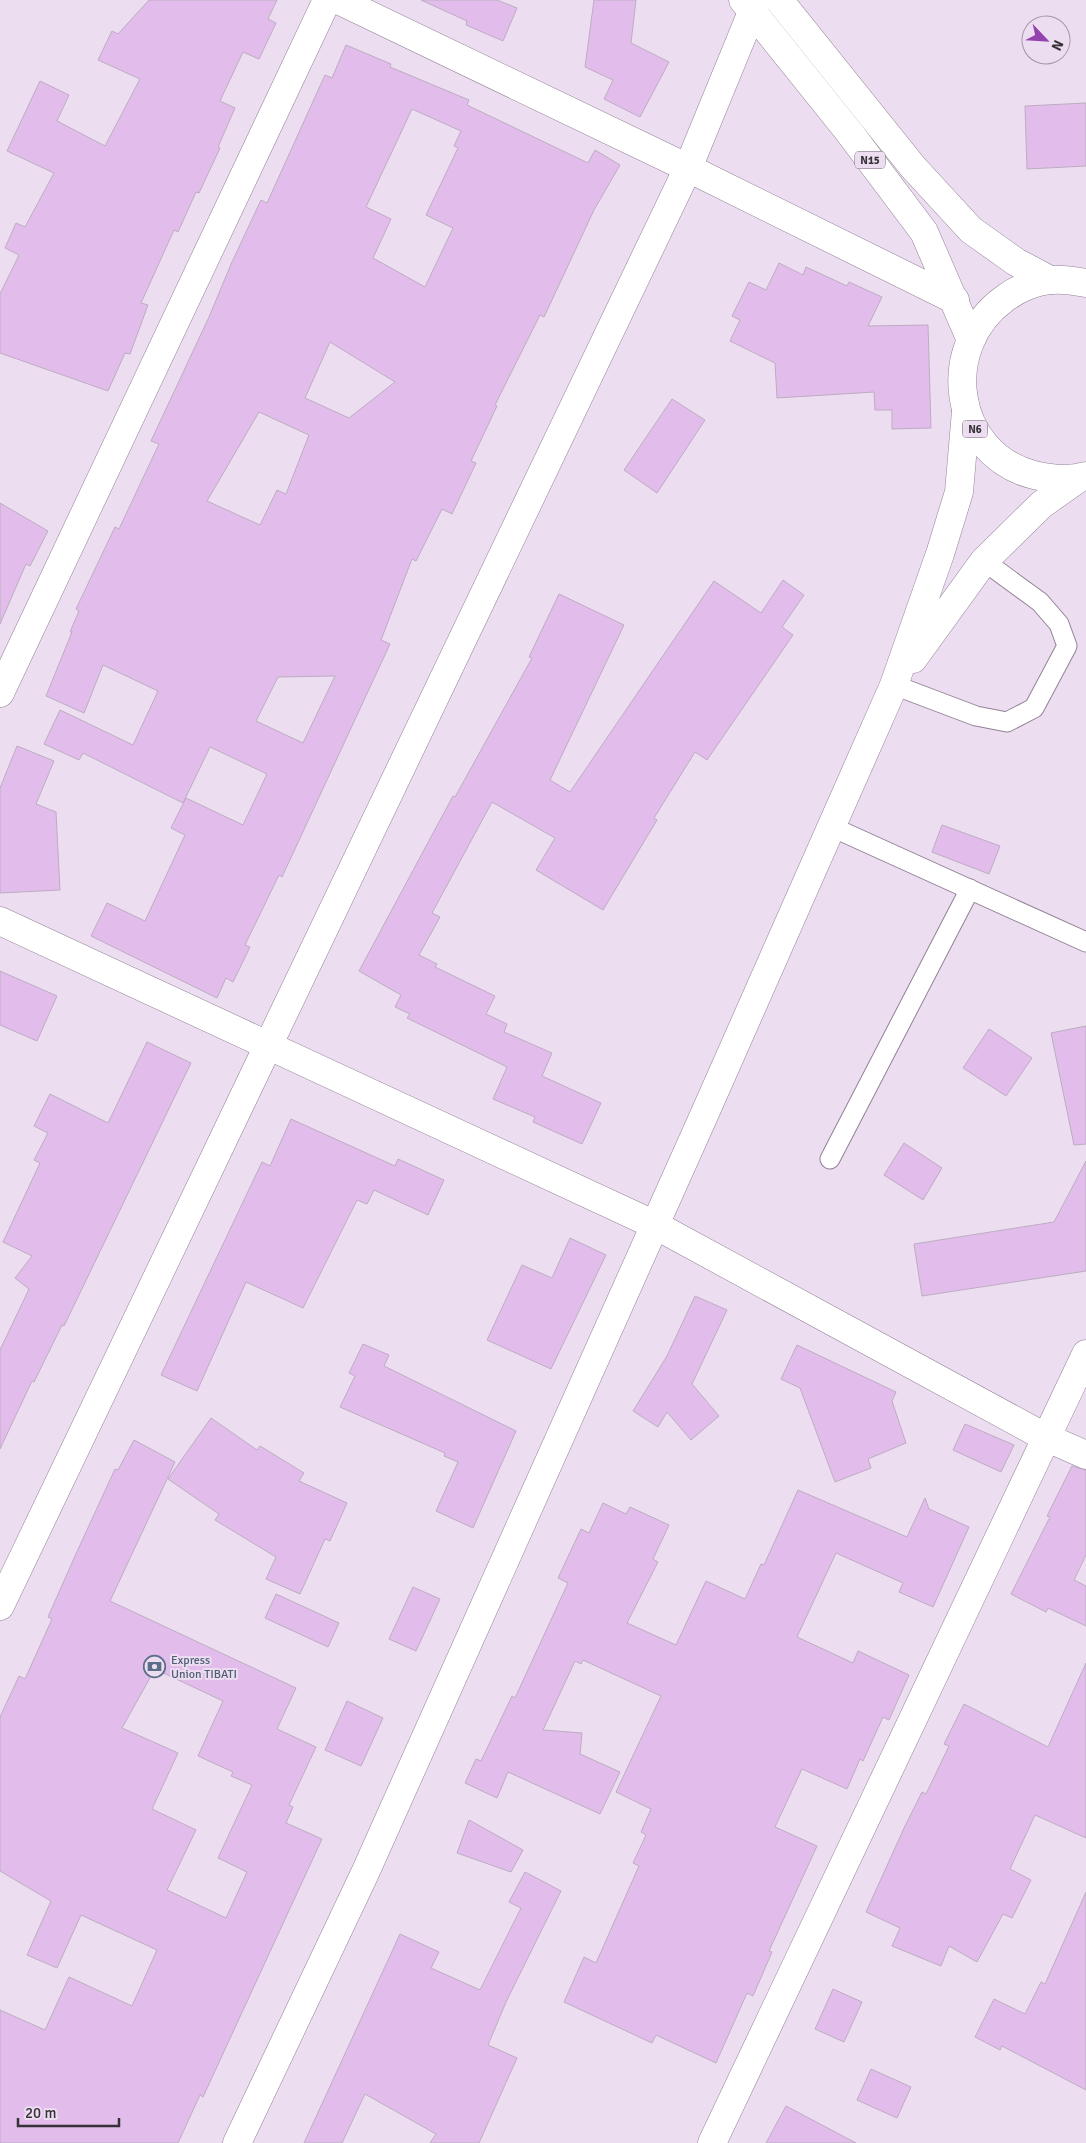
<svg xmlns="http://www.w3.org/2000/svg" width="1086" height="2143" font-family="Signika,sans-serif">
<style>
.building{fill:#e2bdec;stroke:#bcadc0;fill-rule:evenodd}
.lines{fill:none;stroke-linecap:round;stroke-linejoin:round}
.service-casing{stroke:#918395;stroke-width:21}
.minor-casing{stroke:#918395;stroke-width:29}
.trunk-casing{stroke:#918395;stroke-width:29}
.service{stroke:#fff;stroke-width:19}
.minor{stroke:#fff;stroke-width:28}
.trunk{stroke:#fff;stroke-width:28}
.labels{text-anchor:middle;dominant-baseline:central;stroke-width:4;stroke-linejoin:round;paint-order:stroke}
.shield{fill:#edddf1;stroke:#6e6570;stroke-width:1}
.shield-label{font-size:11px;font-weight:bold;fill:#373138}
.service-label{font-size:12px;fill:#4e5e75;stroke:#edddf1;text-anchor:start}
</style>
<rect width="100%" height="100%" fill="#edddf1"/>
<g class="building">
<path d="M 149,0 L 277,0 L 268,19 L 276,23 L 259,59 L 243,52 L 220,101 L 235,108 L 218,147 L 220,148 L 199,193 L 196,192 L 178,232 L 174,230 L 141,303 L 148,305 L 130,354 L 125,353 L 108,391 L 0,353 L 0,294 L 19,255 L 5,248 L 16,223 L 25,227 L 54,173 L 7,151 L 40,81 L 69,95 L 57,121 L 105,146 L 140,79 L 98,60 L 112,31 L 118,34 Z"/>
<path d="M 421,0 L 497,0 L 517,8 L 503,41 L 466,25 L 467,21 Z"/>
<path d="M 594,0 L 636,0 L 631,43 L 669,62 L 640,117 L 604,99 L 613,80 L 585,67 Z"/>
<path d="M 346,45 L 391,64 L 390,67 L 469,100 L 467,105 L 588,163 L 595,150 L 620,165 L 594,210 L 544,317 L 540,315 L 495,405 L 497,406 L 471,461 L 476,463 L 452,514 L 442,509 L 416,561 L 412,559 L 381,640 L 390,644 L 282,877 L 279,875 L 245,945 L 250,947 L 233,982 L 226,978 L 217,998 L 91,936 L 107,903 L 145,921 L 185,835 L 171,828 L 186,798 L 243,825 L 267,774 L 210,747 L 183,803 L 83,753 L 79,760 L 44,744 L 60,710 L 133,745 L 158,691 L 103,665 L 84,713 L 46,696 L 72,632 L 70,632 L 79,611 L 76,609 L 115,527 L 119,529 L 159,444 L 151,441 L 209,317 L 232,262 L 261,200 L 267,203 L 325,75 L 332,78 ZM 412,109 L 461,131 L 454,146 L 458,148 L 426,215 L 453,228 L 425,287 L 373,258 L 391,219 L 366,207 ZM 330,342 L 395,382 L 349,418 L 305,398 ZM 259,412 L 309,435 L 286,494 L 277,490 L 260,525 L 207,501 ZM 335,676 L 303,743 L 256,721 L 278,677 Z"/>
<path d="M 1086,103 L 1086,166 L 1027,169 L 1025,106 Z"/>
<path d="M 779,263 L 803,275 L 806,267 L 847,286 L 849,282 L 882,297 L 868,326 L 928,325 L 931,428 L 892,429 L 892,410 L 875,410 L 874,392 L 777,398 L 775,363 L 730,341 L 740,320 L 732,316 L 749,282 L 766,290 Z"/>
<path d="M 672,399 L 705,420 L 657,493 L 624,470 Z"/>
<path d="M 0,503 L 48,531 L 30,566 L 26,564 L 0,624 Z"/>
<path d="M 783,580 L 804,595 L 782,627 L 793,635 L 707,760 L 695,752 L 654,818 L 657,820 L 603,910 L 536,870 L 555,838 L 492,802 L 432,913 L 440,917 L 419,955 L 437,964 L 435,967 L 495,996 L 486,1014 L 507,1024 L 504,1032 L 552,1053 L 542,1076 L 601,1103 L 582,1144 L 533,1122 L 535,1117 L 493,1099 L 507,1067 L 407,1018 L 410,1014 L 395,1007 L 401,995 L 359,971 L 453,796 L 455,797 L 532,658 L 529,657 L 559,594 L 624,625 L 550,780 L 570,792 L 714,581 L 761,613 Z"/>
<path d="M 17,746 L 54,761 L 36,804 L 56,812 L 60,890 L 0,893 L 0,788 Z"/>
<path d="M 942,825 L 1000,846 L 989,874 L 932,852 Z"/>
<path d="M 0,971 L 57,996 L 37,1041 L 0,1025 Z"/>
<path d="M 1086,1026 L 1086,1144 L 1074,1145 L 1051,1033 Z"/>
<path d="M 989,1029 L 1032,1058 L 1006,1096 L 963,1068 Z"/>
<path d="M 147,1042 L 191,1063 L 64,1326 L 62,1325 L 34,1382 L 32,1381 L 0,1449 L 0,1350 L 29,1289 L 15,1278 L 32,1256 L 3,1242 L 40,1163 L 34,1160 L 48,1133 L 34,1126 L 50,1094 L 108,1123 Z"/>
<path d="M 291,1119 L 395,1166 L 398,1159 L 444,1180 L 428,1215 L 374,1190 L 367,1204 L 357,1200 L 303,1308 L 246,1282 L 197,1391 L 161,1375 L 262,1162 L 270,1166 Z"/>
<path d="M 904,1143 L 942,1168 L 923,1200 L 884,1175 Z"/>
<path d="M 1086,1161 L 1086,1271 L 922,1296 L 914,1244 L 1054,1222 Z"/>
<path d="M 570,1238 L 606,1255 L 551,1369 L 487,1340 L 522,1265 L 552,1278 Z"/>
<path d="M 695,1296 L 727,1310 L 692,1384 L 719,1416 L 691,1440 L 667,1412 L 658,1427 L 633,1411 L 667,1356 Z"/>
<path d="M 363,1344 L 389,1355 L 384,1366 L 516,1431 L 473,1528 L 436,1511 L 458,1462 L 444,1456 L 445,1453 L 340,1407 L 355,1376 L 349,1373 Z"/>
<path d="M 797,1345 L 896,1392 L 892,1401 L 906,1443 L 868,1459 L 871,1468 L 835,1482 L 800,1388 L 781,1379 Z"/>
<path d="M 211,1418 L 257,1450 L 260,1446 L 304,1473 L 299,1481 L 347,1503 L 330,1541 L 325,1539 L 300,1594 L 266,1579 L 276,1557 L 215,1520 L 219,1514 L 168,1479 Z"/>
<path d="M 965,1424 L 1014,1445 L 1001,1472 L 953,1450 Z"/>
<path d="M 134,1440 L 175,1462 L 110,1601 L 296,1688 L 277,1729 L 316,1747 L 289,1805 L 293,1807 L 286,1823 L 322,1839 L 203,2097 L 200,2095 L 178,2143 L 0,2143 L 0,2010 L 45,2030 L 69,1977 L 132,2006 L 157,1950 L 81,1915 L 57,1968 L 27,1955 L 51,1901 L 0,1871 L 0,1717 L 19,1676 L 25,1679 L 52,1619 L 48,1617 L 75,1556 L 115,1469 L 118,1470 ZM 155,1669 L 223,1701 L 198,1756 L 233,1772 L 231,1776 L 252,1785 L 218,1858 L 247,1872 L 226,1918 L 167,1890 L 196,1830 L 152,1809 L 178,1753 L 122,1728 Z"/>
<path d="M 1072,1466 L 1086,1470 L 1086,1555 L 1074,1580 L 1086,1586 L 1086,1626 L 1048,1608 L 1046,1612 L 1011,1594 L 1050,1517 L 1047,1516 Z"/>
<path d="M 798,1490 L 907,1537 L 925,1498 L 929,1509 L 969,1527 L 933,1607 L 899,1592 L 903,1583 L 836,1553 L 797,1637 L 853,1663 L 858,1651 L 909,1675 L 889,1720 L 883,1717 L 863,1761 L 860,1759 L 847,1789 L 802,1769 L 775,1827 L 817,1846 L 769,1951 L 772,1952 L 753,1996 L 747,1993 L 716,2063 L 656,2035 L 652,2043 L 564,2002 L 584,1957 L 596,1963 L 639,1866 L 633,1863 L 646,1835 L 641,1832 L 651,1809 L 616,1792 L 661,1696 L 583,1660 L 581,1664 L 575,1661 L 543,1730 L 582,1733 L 580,1754 L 620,1772 L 600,1814 L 508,1772 L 497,1798 L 465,1783 L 476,1759 L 481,1761 L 512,1696 L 515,1698 L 568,1583 L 558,1578 L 581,1529 L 589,1533 L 603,1503 L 626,1514 L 630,1507 L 669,1525 L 653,1559 L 658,1562 L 627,1623 L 676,1645 L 706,1581 L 745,1599 L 761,1564 L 764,1565 Z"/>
<path d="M 413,1587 L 440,1599 L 416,1651 L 389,1639 Z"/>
<path d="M 276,1594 L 339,1623 L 328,1647 L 265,1618 Z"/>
<path d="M 1086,1663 L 1086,1838 L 1035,1815 L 1010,1869 L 1031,1880 L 1012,1918 L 1003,1914 L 977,1962 L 949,1946 L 941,1966 L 892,1946 L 900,1928 L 866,1912 L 905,1826 L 922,1792 L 926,1794 L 949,1746 L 944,1744 L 964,1704 L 1048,1747 Z"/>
<path d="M 347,1701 L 383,1718 L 361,1766 L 325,1750 Z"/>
<path d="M 469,1820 L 523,1850 L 511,1872 L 457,1853 Z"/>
<path d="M 525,1872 L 561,1891 L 506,2002 L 488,2045 L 517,2058 L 479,2143 L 430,2143 L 436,2134 L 365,2094 L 342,2143 L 304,2143 L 400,1934 L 439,1952 L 431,1968 L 480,1990 L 521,1908 L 509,1902 Z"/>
<path d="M 1086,1892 L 1086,2090 L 1002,2046 L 1000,2050 L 975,2037 L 994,1999 L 1025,2014 L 1041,1982 L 1045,1984 Z"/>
<path d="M 833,1989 L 862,2002 L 844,2042 L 815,2029 Z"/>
<path d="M 871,2069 L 911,2087 L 897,2118 L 857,2100 Z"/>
<path d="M 786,2106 L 856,2143 L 766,2143 Z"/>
</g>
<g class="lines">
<defs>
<g id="service">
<path d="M 894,685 L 976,716 L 1007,722 L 1034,708 L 1067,646 L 1059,624 L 1040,602 L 984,561"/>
<path d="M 832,827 L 1086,942"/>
<path d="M 830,1159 L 970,889"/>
</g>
<g id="minor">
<path d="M 338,0 L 688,168 L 955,300"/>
<path d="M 913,659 L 984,561 L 1041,505 L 1079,478"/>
<path d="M 0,693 L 327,0"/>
<path d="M 0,921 L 655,1225 L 1045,1437 L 1086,1455"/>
<path d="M 0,1606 L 688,168 L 757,0"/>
<path d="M 237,2143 L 365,1873 L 705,1113 L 894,685 L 940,554 L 959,492 L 966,411"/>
<path d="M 712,2143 L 1086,1354"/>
</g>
<g id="trunk">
<path d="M 743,0 L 849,132 L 924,232 L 970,338"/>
<path d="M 779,0 L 913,167 L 971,230 L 1016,262 L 1050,280"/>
<path d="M 1086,283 C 1075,281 1064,279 1052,280 C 1035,281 1017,289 1004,299 C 938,347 952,454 1034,475 C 1051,479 1069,481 1086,476"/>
</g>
</defs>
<use href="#service" class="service-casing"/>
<use href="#minor" class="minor-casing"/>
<use href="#trunk" class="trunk-casing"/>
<use href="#service" class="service"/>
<use href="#minor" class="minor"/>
<use href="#trunk" class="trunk"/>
</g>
<defs>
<symbol id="bank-ring" viewBox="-11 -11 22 22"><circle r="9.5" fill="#edddf1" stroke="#5c6f8a" stroke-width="1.5"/><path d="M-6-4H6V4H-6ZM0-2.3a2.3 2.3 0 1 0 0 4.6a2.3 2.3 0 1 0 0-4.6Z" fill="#5c6f8a"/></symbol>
</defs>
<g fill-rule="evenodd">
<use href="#bank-ring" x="142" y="1654" width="25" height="25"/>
</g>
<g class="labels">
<g class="shield">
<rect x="855" y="151.5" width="30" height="17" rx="4"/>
<rect x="962.5" y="420.5" width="25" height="17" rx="4"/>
</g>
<g class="shield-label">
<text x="870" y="160">N15</text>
<text x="975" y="429">N6</text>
</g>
<g class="service-label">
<text x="171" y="1660">Express<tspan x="171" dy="14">Union TIBATI</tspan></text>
</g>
</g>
<g transform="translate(1046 40) rotate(115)"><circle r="24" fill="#edddf1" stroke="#a498a7"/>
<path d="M0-4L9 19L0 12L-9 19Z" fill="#9542b1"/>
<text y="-8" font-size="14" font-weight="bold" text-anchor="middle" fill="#373138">N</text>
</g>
<path d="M18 2118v8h101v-8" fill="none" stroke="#373138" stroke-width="2.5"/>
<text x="25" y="2118" font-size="15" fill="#373138" stroke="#edddf1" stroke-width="4" paint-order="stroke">20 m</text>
</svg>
